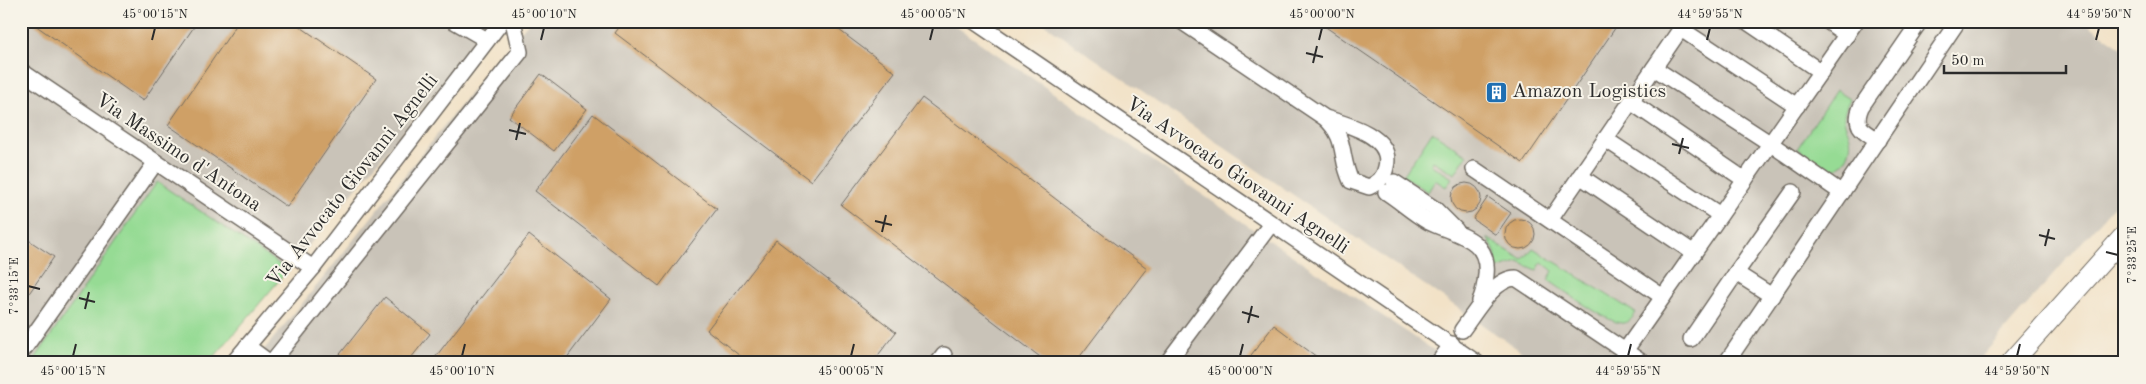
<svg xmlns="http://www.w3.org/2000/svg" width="2146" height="384" font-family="'Old Standard TT',serif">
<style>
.industrial{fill:#c9c3b8}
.green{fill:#96db94;stroke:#608360}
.building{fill:#cfa066}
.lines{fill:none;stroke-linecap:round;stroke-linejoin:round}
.minor-casing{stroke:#716b62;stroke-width:18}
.major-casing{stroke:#716b62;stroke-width:22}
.minor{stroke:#fff;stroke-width:15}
.major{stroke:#fff;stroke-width:20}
.ticks{fill:none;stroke:#2b2b2b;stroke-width:2}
.labels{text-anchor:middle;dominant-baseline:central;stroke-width:4;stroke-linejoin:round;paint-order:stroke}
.poi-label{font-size:20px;fill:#2b2b2b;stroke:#f7f3e8;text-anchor:start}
.street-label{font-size:20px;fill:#2b2b2b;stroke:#f7f3e8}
.neatline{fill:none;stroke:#2b2b2b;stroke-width:2}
.ticks-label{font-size:12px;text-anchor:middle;fill:#2b2b2b}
</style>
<rect width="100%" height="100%" fill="#f7f3e8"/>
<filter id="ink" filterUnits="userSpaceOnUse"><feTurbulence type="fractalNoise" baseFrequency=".02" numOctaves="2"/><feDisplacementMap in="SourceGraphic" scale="10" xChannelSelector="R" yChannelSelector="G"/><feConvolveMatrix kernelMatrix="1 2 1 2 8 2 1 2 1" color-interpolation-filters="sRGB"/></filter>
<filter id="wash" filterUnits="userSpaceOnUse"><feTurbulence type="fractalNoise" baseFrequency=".0096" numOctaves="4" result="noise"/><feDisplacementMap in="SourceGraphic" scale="20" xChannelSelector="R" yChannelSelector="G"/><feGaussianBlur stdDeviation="1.12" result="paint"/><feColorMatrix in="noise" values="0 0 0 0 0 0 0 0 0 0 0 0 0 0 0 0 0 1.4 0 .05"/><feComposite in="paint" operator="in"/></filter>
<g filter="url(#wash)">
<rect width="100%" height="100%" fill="#f2e2c7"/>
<g class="industrial">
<path d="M 21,21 L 495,21 L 288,270 L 157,183 L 32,363 L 21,363 Z"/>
<path d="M 530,21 L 948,21 L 1263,236 L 1453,363 L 253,363 L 324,277 L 501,54 Z"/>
<path d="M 1040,21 L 2083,21 L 2125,50 L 2125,193 L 1976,363 L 1538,363 Z"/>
</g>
<g class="green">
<path d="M 1836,90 L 1850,99 C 1847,105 1844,112 1844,119 C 1845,126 1849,131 1850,138 C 1853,150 1844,168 1831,170 L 1797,149 Z"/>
<path d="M 1432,132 L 1467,155 L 1455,174 L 1433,161 L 1431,165 L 1452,178 L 1446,187 L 1435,180 L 1428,192 L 1403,176 Z"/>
<path d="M 157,182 L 288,270 L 209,363 L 32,363 Z"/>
<path d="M 1487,238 L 1523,260 L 1533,248 L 1636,313 C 1632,318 1630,322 1624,323 C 1611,326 1562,289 1548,280 L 1553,271 L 1542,262 L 1537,270 L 1518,262 L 1491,271 C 1499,255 1496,253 1487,238 Z"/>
</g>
<g id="blocks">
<g class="building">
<path d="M 38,21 L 198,21 L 143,101 L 35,25 Z"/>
<path d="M 239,21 L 292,21 L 376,79 L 287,207 L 168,125 Z"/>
<path d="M 624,21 L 827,21 L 895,72 L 811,181 L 615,33 Z"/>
<path d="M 1317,21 L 1620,21 L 1523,163 Z"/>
<path d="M 541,74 L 587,109 L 554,151 L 509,117 Z"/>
<path d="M 922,98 L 1147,268 L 1075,363 L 1048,363 L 841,205 Z"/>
<path d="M 593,114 L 717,209 L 659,286 L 535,191 Z"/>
<circle cx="1466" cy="198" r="15"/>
<path d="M 1488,197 L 1511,213 L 1496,235 L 1473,219 Z"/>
<circle cx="1520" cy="234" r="15"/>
<path d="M 21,235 L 54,257 L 21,305 Z"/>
<path d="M 529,235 L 611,299 L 563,363 L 431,363 Z"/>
<path d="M 776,240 L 896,332 L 872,363 L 749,363 L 707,330 Z"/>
<path d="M 385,297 L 430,334 L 407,363 L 333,363 Z"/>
<path d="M 1274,325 L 1325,363 L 1245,363 Z"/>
</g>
</g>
</g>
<g filter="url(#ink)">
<use href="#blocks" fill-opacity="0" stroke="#716b62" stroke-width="1"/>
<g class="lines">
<defs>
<g id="minor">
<path d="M 454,21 L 487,40"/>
<path d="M 974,21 L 1477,363"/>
<path d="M 1181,21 L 1325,118 C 1348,139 1339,156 1351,181 L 1369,187 C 1378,183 1384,178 1386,167 C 1394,136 1346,124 1325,118"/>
<path d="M 1746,21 L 1821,72"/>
<path d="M 1827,21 L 1847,35"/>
<path d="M 1681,29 L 1797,106"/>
<path d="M 1654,68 L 1771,144 L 1842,193"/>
<path d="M 21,71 L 313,268"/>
<path d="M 1631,102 L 1745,180"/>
<path d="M 1605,139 L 1720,215"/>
<path d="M 1878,140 C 1862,130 1853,126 1861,107 L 1920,21"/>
<path d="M 1474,169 L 1663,297 L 1625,351"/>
<path d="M 1580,176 L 1694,253"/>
<path d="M 1394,182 L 1435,209 L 1456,230"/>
<path d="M 1386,192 C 1400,201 1413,213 1427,221 C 1454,235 1490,236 1486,275 C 1485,285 1484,292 1480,301"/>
<path d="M 1550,220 L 1686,21"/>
<path d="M 1736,273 L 1793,192"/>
<path d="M 1663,297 L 1856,21"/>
<path d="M 1462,330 C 1475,313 1494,278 1516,278 L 1643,363"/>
<path d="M 1691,339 L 1736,273 L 1772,296"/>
<path d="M 247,346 L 270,363"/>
<path d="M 21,353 L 156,162"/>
<path d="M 233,363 L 313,268 L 502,21"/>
<path d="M 271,363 L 520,52 L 513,21"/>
<path d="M 938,363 L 944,355"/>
<path d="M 1167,363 L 1271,224"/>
<path d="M 1438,363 L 1452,344"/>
<path d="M 1726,363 L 1958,21"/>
</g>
<path id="major" d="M 2011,363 L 2125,235"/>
</defs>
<use href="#minor" class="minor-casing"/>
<use href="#major" class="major-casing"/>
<use href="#minor" class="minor"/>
<use href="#major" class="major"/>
</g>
</g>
<path class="ticks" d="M 152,40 L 155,28M 541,40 L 544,28M 930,40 L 933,28M 1319,40 L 1322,28M 1707,40 L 1710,28M 2096,40 L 2099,28M 1306,53 L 1323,57M 1313,63 L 1317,46M 509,130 L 526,134M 516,140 L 520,123M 1672,144 L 1689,148M 1679,154 L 1683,138M 875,221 L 892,225M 882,232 L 886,215M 2039,235 L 2055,239M 2045,246 L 2049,229M 2106,252 L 2118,255M 28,286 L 40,289M 79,298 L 95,302M 85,309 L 89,292M 1242,312 L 1259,317M 1248,323 L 1252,306M 73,356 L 76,344M 462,356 L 465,344M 851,356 L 854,344M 1240,356 L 1243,344M 1628,356 L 1631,344M 2017,356 L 2020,344"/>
<defs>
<symbol id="building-square" viewBox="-11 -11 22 22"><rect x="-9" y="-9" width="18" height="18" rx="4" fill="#1f6fb2" stroke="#f7f3e8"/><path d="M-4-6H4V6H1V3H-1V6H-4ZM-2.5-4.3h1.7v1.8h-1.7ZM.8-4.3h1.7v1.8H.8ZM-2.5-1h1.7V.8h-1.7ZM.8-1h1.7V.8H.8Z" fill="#fff"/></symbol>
</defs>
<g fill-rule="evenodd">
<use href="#building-square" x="1484" y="80" width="25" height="25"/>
</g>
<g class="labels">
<g class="poi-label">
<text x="1512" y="92">Amazon Logistics</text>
</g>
<g class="street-label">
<text transform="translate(178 153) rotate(34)">Via Massimo d'Antona</text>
<text transform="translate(1237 176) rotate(34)">Via Avvocato Giovanni Agnelli</text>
<text transform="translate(353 181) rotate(-52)">Via Avvocato Giovanni Agnelli</text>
</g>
</g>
<rect width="2146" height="384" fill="none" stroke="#f7f3e8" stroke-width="55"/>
<path d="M1944 65v8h122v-8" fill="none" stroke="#2b2b2b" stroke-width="2.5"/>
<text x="1951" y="65" font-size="15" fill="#2b2b2b" stroke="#f7f3e8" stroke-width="4" paint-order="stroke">50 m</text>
<rect x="28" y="28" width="2090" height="328" class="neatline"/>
<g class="ticks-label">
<text x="155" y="18">45°00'15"N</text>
<text x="544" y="18">45°00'10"N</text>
<text x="933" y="18">45°00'05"N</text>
<text x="1322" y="18">45°00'00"N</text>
<text x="1710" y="18">44°59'55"N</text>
<text x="2099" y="18">44°59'50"N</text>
<text transform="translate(2132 255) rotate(-90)" y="4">7°33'25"E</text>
<text transform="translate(14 286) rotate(-90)" y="4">7°33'15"E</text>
<text x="73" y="375">45°00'15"N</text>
<text x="462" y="375">45°00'10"N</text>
<text x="851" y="375">45°00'05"N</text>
<text x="1240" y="375">45°00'00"N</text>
<text x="1628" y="375">44°59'55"N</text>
<text x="2017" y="375">44°59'50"N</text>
</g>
</svg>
